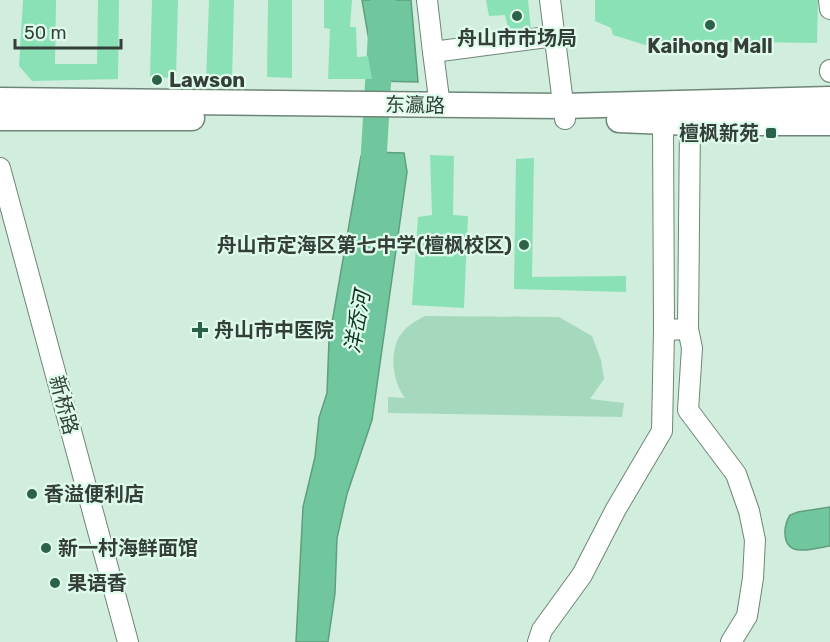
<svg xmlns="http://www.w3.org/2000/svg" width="830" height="642" font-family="Rubik,'Noto Sans SC',sans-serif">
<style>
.green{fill:#a5d9bd}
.water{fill:#71c79d;stroke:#5f9e7f;stroke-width:1.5}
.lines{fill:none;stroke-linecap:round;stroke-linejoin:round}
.river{stroke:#71c79d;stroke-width:26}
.building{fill:#8be1b6}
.minor-casing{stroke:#6d8678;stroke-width:22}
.major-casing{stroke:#6d8678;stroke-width:27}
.minor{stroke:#fff;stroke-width:20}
.major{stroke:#fff;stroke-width:24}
.poi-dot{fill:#2b6249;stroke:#defbeb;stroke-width:2}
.labels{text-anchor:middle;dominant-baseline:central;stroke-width:4.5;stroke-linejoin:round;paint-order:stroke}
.poi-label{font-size:20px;font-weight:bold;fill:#343f39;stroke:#defbeb;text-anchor:start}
.street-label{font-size:20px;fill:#343f39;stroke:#defbeb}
.water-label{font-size:21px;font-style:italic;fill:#0e3524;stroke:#defbeb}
</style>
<rect width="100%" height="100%" fill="#d1edde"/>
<path class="green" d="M 425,316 L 559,317 L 592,336 L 601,360 L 604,379 L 590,399 L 624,403 L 622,417 L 388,413 L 388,397 L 405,398 C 393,382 389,355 399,337 C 405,327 415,321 425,316 Z"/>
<g class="water">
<path d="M 362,0 L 411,0 L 418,82 L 376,81 Z"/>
<path d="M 368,152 L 404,153 L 407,172 L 372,420 L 347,494 L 337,538 L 335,593 L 328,642 L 296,642 L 303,507 L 315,457 L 319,418 L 327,393 L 329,340 L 361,156 Z"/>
<path d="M 830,507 L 830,546 C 821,547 810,551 800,550 C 781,549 783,527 790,515 L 798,512 Z"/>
</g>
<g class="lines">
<path class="river" d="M 372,185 L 383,0"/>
</g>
<g class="building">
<path d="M 23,0 L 56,0 L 55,64 L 97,64 L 98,0 L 119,0 L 118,79 L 32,81 L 19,66 Z"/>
<path d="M 152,0 L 178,0 L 176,78 L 150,77 Z"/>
<path d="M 209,0 L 234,0 L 232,81 L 206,81 Z"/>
<path d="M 268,0 L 292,0 L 292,78 L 267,77 Z"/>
<path d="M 324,0 L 352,0 L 350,27 L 356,27 L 357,57 L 368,56 L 372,79 L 328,79 L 330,29 L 324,28 Z"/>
<path d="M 486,0 L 528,0 L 531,30 L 509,32 L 505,15 L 489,16 Z"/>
<path d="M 595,0 L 818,0 L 817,43 L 659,41 L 658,49 L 613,35 L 611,28 L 595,21 Z"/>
<path d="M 430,155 L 454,156 L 453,215 L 468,216 L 464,308 L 412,305 L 418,217 L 432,215 Z"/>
<path d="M 534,158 L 532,277 L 626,276 L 626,292 L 514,289 L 516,159 Z"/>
</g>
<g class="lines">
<defs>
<g id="minor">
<path d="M 427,0 L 433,52"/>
<path d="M 550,0 L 565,119"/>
<path d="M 829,0 L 830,9"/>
<path d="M 830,70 L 830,72"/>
<path d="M 440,106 L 433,52 L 555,36"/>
<path d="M 663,121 L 664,330 L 688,329 L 690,123"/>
<path d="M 0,168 L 128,642"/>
<path d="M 688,329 L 692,348 L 688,410 L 736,474 L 749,511 L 755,540 L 753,578 L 747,616 L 731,642"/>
<path d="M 538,642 L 542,630 L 582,575 L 616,509 L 662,431 L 664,330"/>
</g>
<g id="major">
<path d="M 0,100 L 563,106 L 830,99"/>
<path d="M 0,118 L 192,118"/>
<path d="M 619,120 L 690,123 L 830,123"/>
</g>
</defs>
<use href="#minor" class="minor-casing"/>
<use href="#major" class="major-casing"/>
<use href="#minor" class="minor"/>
<use href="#major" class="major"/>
</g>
<g class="poi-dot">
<circle cx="517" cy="16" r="6"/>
<circle cx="710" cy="25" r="6"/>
<circle cx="157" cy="80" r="6"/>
<rect x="765" y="127" width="12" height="12" rx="3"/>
<circle cx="524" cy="245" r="6"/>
<path d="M197 321h6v6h6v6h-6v6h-6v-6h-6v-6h6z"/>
<circle cx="32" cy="494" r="6"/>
<circle cx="46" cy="548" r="6"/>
<circle cx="55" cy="583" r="6"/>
</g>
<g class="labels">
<g class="poi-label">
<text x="517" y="38" text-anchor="middle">舟山市市场局</text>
<text x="710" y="46" text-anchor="middle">Kaihong Mall</text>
<text x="169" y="80">Lawson</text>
<text x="759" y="133" text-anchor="end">檀枫新苑</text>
<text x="512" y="245" text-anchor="end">舟山市定海区第七中学(檀枫校区)</text>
<text x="214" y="330">舟山市中医院</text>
<text x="44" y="494">香溢便利店</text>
<text x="58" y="548">新一村海鲜面馆</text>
<text x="67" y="583">果语香</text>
</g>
<g class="street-label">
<text transform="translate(415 105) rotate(1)">东瀛路</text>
<text transform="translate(64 405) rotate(75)">新桥路</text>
</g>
<g class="water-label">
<text transform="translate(357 322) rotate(-80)">洋岙河</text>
</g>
</g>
<path d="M15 39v9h106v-9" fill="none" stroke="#343f39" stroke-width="3"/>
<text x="24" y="39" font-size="18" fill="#343f39" stroke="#defbeb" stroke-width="4.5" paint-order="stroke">50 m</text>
</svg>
